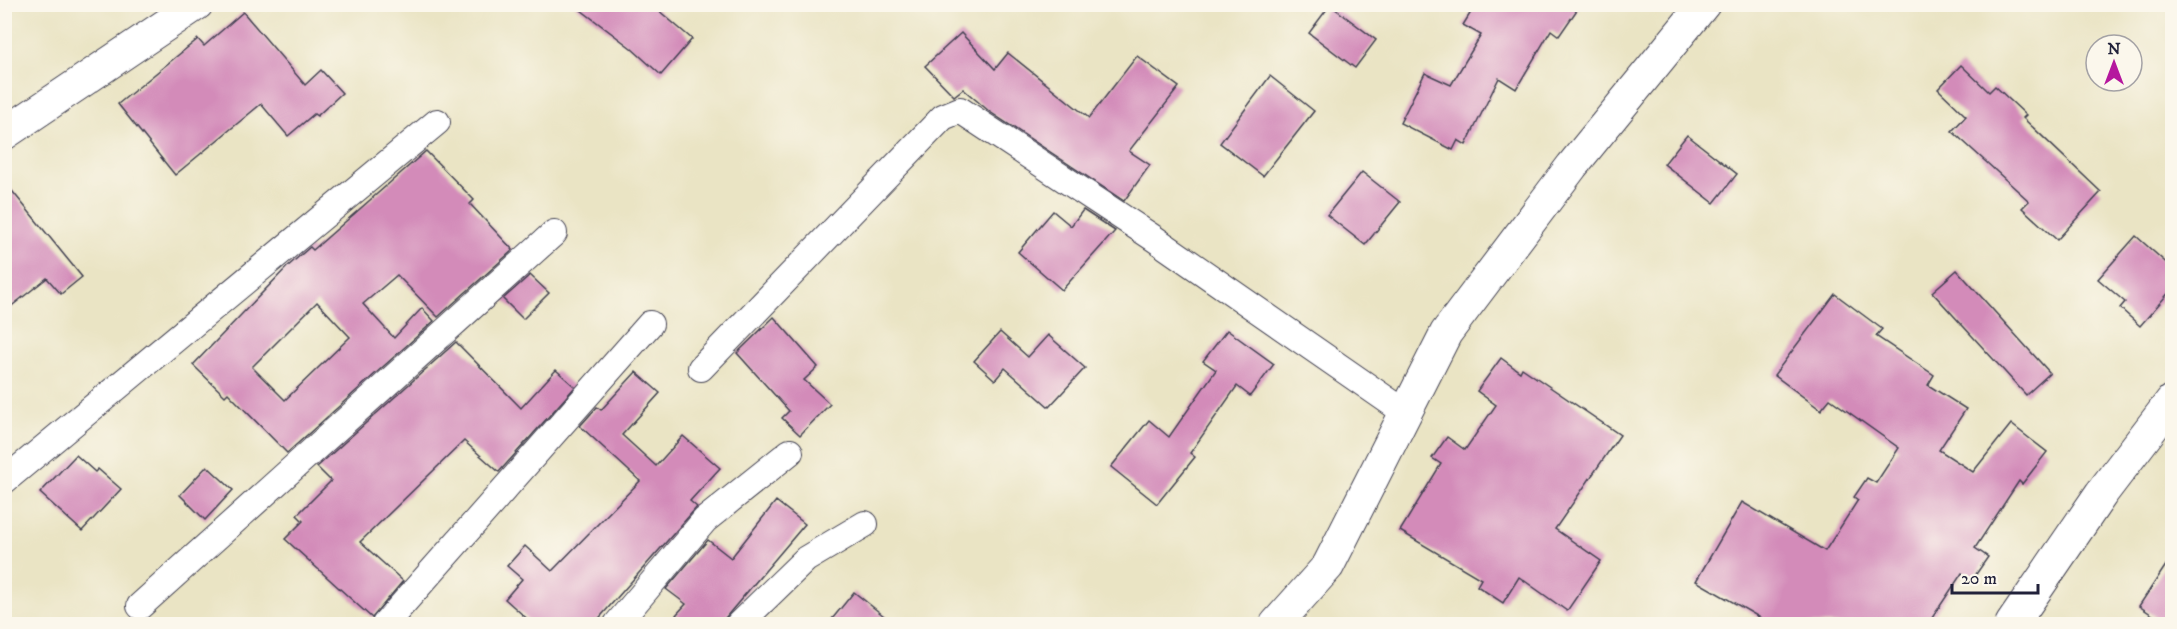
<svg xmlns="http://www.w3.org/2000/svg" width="2177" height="629" font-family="'IM FELL DW Pica',serif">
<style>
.building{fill:#d38bb9;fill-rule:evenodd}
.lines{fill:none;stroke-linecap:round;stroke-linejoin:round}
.minor-casing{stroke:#403f50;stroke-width:28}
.tertiary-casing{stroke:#403f50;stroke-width:34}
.secondary-casing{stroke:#403f50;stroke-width:35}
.minor{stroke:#fff;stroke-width:26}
.tertiary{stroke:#fff;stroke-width:32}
.secondary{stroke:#fff;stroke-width:33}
</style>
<rect width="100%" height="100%" fill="#fbf7ec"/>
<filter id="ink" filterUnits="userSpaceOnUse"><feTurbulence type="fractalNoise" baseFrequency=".0167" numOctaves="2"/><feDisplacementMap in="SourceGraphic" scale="12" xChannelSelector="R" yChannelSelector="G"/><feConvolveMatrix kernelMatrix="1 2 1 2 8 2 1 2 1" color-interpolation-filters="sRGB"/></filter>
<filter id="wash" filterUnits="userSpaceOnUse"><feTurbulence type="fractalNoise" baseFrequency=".008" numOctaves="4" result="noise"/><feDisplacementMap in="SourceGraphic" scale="24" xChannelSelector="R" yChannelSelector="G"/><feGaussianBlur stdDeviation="1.35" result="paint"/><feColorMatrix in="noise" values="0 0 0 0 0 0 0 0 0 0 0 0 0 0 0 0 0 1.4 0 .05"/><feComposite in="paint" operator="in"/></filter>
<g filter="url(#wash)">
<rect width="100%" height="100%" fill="#eae4c4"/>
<g id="blocks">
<g class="building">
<path d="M 573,4 L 651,4 L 692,39 L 661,75 L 631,48 Z"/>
<path d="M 1476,4 L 1581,4 L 1559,36 L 1551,30 L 1516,89 L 1499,78 L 1466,145 L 1458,140 L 1453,150 L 1400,123 L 1425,73 L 1451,85 L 1481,35 L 1463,25 Z"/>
<path d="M 1330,5 L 1376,40 L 1355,68 L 1309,33 Z"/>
<path d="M 243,12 L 305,85 L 321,70 L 342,93 L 317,116 L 314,114 L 288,136 L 261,104 L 175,175 L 118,104 L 198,39 L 204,46 Z"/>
<path d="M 961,33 L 995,69 L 1008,53 L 1089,118 L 1137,56 L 1179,87 L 1129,151 L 1150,165 L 1124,201 L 990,112 L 963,89 L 954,96 L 925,66 Z"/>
<path d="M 1961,65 L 1989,92 L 1995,86 L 2026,115 L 2023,118 L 2101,192 L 2057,240 L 2022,208 L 2029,201 L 1952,131 L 1966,116 L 1938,89 Z"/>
<path d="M 1270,76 L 1314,111 L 1263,176 L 1220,143 Z"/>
<path d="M 1687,135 L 1737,174 L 1714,203 L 1664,164 Z"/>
<path d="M 426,151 L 474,200 L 470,204 L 513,250 L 438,317 L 397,275 L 363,304 L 394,338 L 422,308 L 434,321 L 287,453 L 228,393 L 225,396 L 193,365 L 287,267 L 310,247 L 313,250 ZM 317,302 L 350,337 L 285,400 L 252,367 Z"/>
<path d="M 1362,172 L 1400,202 L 1365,245 L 1327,215 Z"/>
<path d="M 4,181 L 82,277 L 61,294 L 47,278 L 4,312 Z"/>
<path d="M 1083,210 L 1115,231 L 1062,290 L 1018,252 L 1053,211 L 1071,226 Z"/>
<path d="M 2136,236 L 2172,268 L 2172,289 L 2140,326 L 2120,308 L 2125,302 L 2098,279 Z"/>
<path d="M 1957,270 L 2050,373 L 2026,395 L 1932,292 Z"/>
<path d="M 530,275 L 549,293 L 523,319 L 503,299 Z"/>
<path d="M 1835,294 L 1882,329 L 1876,336 L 1934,375 L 1928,385 L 1966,409 L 1939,450 L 1973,472 L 2011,424 L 2047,452 L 2022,484 L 2019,481 L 1975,548 L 1988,557 L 1972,580 L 1962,573 L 1928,624 L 1771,624 L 1696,581 L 1742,502 L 1825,551 L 1858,500 L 1854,497 L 1867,478 L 1876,483 L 1899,448 L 1830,399 L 1821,410 L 1774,375 Z"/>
<path d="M 774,317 L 818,367 L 804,380 L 830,404 L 800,435 L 782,418 L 789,411 L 737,353 Z"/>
<path d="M 1227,330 L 1274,364 L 1250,396 L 1237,386 L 1190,453 L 1195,457 L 1157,504 L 1111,467 L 1149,420 L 1169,437 L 1216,370 L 1203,361 Z"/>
<path d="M 1000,332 L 1028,357 L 1048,335 L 1085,368 L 1049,407 L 1005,368 L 995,380 L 974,361 Z"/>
<path d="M 456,342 L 521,408 L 556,370 L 575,387 L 499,472 L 464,441 L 360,542 L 403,581 L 372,618 L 285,539 L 303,521 L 297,515 L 331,481 L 317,467 Z"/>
<path d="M 1501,358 L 1520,372 L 1522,368 L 1620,435 L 1555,529 L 1601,561 L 1567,611 L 1519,577 L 1503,603 L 1477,586 L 1481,579 L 1400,531 L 1441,464 L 1432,458 L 1447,437 L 1465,450 L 1496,405 L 1477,391 Z"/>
<path d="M 636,372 L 660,393 L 622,435 L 656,466 L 683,436 L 720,468 L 690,501 L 697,507 L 594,624 L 533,624 L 505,599 L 522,579 L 507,566 L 525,546 L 552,571 L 640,481 L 580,426 L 597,407 L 601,410 Z"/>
<path d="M 76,455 L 95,472 L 98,469 L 121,489 L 82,531 L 40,493 Z"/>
<path d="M 207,466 L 233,490 L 205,520 L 180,495 Z"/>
<path d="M 776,501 L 805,524 L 720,624 L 687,624 L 676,615 L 686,604 L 666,589 L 708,540 L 731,558 Z"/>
<path d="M 2172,556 L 2172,624 L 2166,624 L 2139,606 Z"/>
<path d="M 854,592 L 894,624 L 828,624 Z"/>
</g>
</g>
</g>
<g filter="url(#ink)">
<use href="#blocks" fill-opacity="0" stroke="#403f50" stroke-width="1.5"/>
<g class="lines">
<defs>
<g id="minor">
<path d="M 701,368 L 943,117 L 960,110 L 1155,239 L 1406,413"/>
<path d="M 4,481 L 437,122"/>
<path d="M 140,606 L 554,233"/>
<path d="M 385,624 L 650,324"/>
<path d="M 617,624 L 705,520 L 790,452"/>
<path d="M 739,624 L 806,559 L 865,524"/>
</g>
<g id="tertiary">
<path d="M 4,134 L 197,4"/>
<path d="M 1276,624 L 1328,566 L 1446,333 L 1572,166 L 1704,4"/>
</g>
<path id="secondary" d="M 2012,624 L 2101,494 L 2172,401"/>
</defs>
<use href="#minor" class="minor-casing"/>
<use href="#tertiary" class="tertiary-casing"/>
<use href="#secondary" class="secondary-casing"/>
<use href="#minor" class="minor"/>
<use href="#tertiary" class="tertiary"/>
<use href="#secondary" class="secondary"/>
</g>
</g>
<rect width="2177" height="629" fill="none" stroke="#fbf7ec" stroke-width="24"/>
<g transform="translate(2114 63)"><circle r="28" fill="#fbf7ec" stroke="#a4a2a5" stroke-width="1.5"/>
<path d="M0-4.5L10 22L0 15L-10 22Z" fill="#b5179e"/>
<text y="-9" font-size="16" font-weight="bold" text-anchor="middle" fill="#22223b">N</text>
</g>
<path d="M1952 584v9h86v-9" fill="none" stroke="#22223b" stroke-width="3"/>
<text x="1961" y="584" font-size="18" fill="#22223b" stroke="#fbf7ec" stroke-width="4.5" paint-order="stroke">20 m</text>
</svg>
